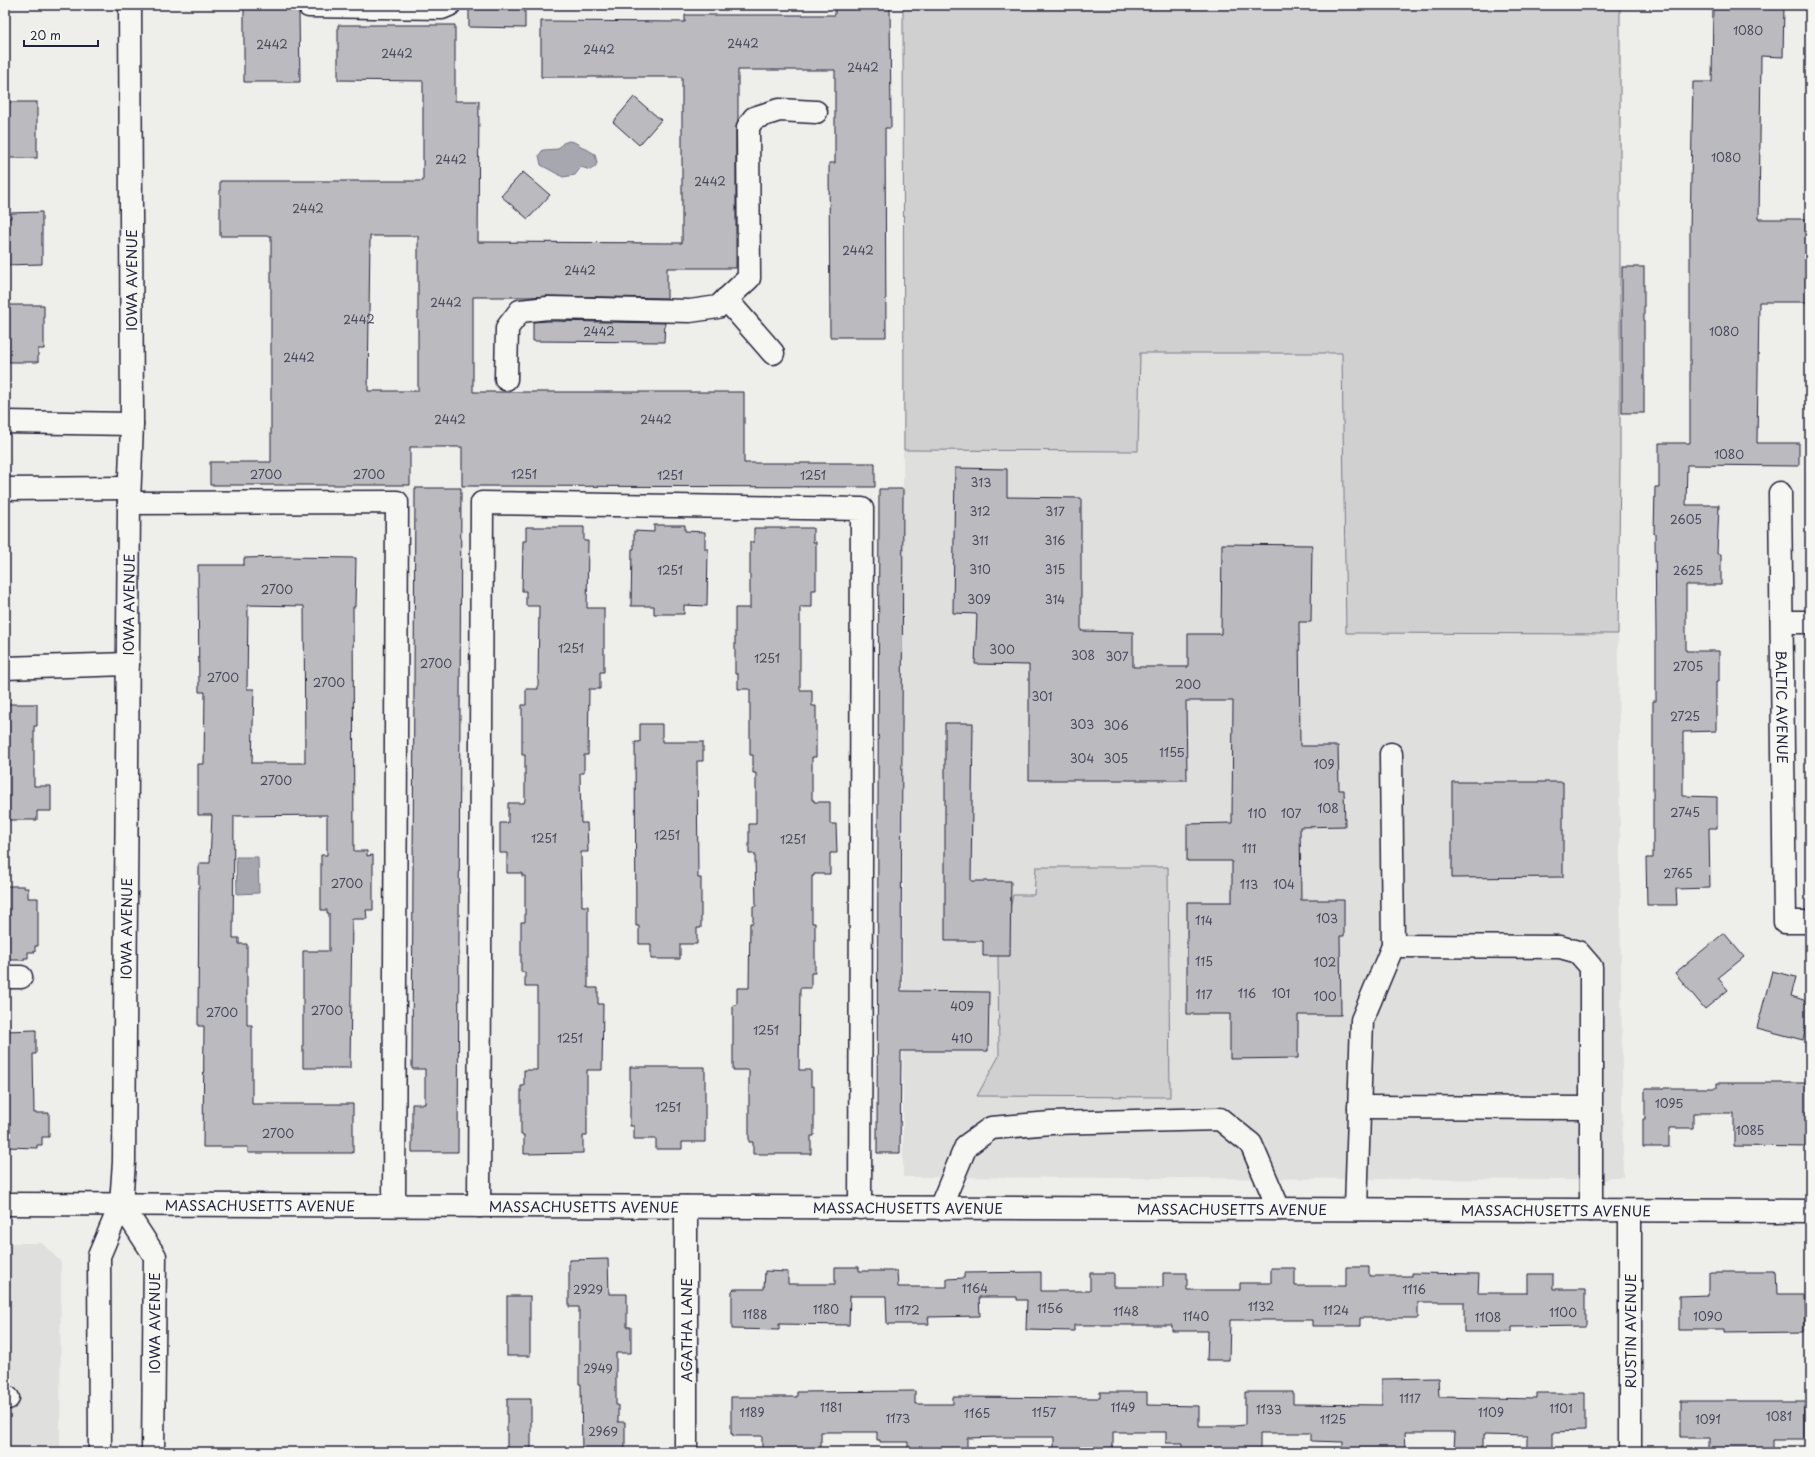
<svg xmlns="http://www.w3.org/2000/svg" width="1815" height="1457" font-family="'Playpen Sans',sans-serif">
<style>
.built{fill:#dfdfde}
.green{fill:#d0d0d1;stroke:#797986}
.water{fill:#a7a7af;stroke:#727281}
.building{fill:#bbbbbf;stroke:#22223b;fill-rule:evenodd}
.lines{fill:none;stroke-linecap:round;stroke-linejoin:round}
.minor-casing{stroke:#22223b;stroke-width:25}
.major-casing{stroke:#22223b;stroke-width:25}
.minor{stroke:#f6f6f2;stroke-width:22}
.major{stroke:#f6f6f2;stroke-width:22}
.labels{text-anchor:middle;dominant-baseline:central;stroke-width:3;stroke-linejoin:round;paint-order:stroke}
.number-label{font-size:12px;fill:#48485c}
.street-label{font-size:14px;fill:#22223b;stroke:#f6f6f2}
</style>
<rect width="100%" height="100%" fill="#eeeeeb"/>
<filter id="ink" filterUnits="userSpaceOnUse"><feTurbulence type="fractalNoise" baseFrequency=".025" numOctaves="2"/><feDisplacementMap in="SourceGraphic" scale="8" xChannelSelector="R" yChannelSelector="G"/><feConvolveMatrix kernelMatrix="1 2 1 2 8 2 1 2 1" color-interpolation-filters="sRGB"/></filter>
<g filter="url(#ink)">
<g class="built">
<path d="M 903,5 L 1620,5 L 1620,464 L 1618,634 L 1623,1177 L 1610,1177 L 1605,1180 L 903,1177 Z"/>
<path d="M 5,1243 L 42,1243 L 61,1262 L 60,1452 L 5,1452 Z"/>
</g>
<g class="green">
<path d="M 903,5 L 1620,5 L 1620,464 L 1618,634 L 1346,633 L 1342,353 L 1140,353 L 1138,451 L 904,450 Z"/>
<path d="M 1036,867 L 1168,867 L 1170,1097 L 977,1096 L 999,1056 L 998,956 L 1011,904 L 1013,895 L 1034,895 Z"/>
</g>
<g class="water">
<path d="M 569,141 L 574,142 L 595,154 L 597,163 L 595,167 L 590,170 L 581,167 L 575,175 L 563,177 L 541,165 L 539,155 L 543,150 L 558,149 L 563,143 Z"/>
<path d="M 236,857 L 258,857 L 259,893 L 237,894 Z"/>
</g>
<g class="building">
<path d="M 244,5 L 297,5 L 299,13 L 300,82 L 244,82 Z"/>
<path d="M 469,5 L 525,5 L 525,28 L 469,27 Z"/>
<path d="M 835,5 L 890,5 L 891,128 L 885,128 L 886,337 L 830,337 L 829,163 L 835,163 L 835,70 L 738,70 L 738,120 L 736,127 L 736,268 L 667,268 L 667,298 L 548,296 L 529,297 L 473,297 L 473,392 L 744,392 L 744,463 L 875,463 L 875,487 L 462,486 L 462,447 L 410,447 L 410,485 L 210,485 L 210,462 L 271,462 L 271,236 L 220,236 L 220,181 L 423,181 L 423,81 L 338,80 L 338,25 L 455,25 L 455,101 L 479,101 L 478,242 L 682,243 L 682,77 L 541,77 L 541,21 L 685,22 L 685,15 L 835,15 ZM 370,236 L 418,236 L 418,391 L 368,391 Z"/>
<path d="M 1713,5 L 1784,5 L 1783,57 L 1761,56 L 1759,219 L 1810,219 L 1810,302 L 1759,302 L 1757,443 L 1799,443 L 1799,466 L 1687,465 L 1686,505 L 1719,505 L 1717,554 L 1721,554 L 1721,585 L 1686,585 L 1686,651 L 1719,651 L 1719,681 L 1716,681 L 1716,731 L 1683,732 L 1683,796 L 1717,797 L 1717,828 L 1709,828 L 1710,888 L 1676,889 L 1677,905 L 1647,905 L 1646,858 L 1653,858 L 1653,701 L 1656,701 L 1656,633 L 1655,534 L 1654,534 L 1655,487 L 1659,487 L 1659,443 L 1690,443 L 1690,230 L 1693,82 L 1712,82 Z"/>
<path d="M 634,97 L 661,120 L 639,145 L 613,122 Z"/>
<rect x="5" y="102" width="32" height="56"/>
<path d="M 523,172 L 550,195 L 528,219 L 501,196 Z"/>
<path d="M 42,212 L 42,264 L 5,265 L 5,218 L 11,218 L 11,213 Z"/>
<rect x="1622" y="267" width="22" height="146"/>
<path d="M 5,305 L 44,305 L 44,349 L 38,349 L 38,362 L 8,362 L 8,355 L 5,355 Z"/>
<path d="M 549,321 L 665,323 L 664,342 L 533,341 L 533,322 Z"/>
<path d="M 955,468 L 1007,469 L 1007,497 L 1081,498 L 1081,631 L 1133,632 L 1133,667 L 1188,667 L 1188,634 L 1221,634 L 1222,544 L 1312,545 L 1311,622 L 1299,622 L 1300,746 L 1338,746 L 1339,790 L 1344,790 L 1345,826 L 1300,827 L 1301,900 L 1344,900 L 1344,936 L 1340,936 L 1341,1015 L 1298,1015 L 1298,1058 L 1230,1059 L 1230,1014 L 1187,1014 L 1187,902 L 1232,902 L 1232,861 L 1187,861 L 1187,824 L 1232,823 L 1233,701 L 1186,701 L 1187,780 L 1029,780 L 1029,665 L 975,664 L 977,614 L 953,613 Z"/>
<path d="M 415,488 L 461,488 L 458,1152 L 412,1152 L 412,1104 L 425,1104 L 425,1069 L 412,1069 Z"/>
<path d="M 879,489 L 903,489 L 901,991 L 989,992 L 988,1051 L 901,1051 L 900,1153 L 877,1153 Z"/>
<path d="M 654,525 L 685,525 L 685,531 L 705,532 L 705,549 L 708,549 L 707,606 L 684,605 L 684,614 L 654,614 L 654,606 L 631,606 L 632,549 L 634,549 L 634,531 L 654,532 Z"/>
<path d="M 526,527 L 584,527 L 584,541 L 588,541 L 587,608 L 604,608 L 604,672 L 600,672 L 600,689 L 589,689 L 588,755 L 584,755 L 584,773 L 580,773 L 581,823 L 587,823 L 588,852 L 581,852 L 582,906 L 588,906 L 588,988 L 598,988 L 598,1004 L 603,1004 L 602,1070 L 587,1070 L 587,1136 L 583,1136 L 583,1153 L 524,1154 L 524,1135 L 521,1135 L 521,1086 L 524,1086 L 524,1070 L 537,1070 L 537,987 L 525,987 L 525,972 L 521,972 L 521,922 L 525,922 L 525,876 L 522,876 L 522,873 L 507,873 L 507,853 L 500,853 L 500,823 L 508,823 L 508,803 L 524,803 L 525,800 L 525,755 L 522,755 L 522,705 L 526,705 L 526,689 L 538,689 L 539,606 L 526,606 L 526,591 L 522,591 L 523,541 L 526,541 Z"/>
<path d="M 754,528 L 813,528 L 813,542 L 816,542 L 816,590 L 812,590 L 812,607 L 800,607 L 800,690 L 812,690 L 812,706 L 816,706 L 816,757 L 812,757 L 812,800 L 814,800 L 814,802 L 830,802 L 830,824 L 836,824 L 837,853 L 830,853 L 830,874 L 814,874 L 814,876 L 812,876 L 812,923 L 815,923 L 815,973 L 811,973 L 811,988 L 800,988 L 799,1070 L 811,1070 L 811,1086 L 814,1086 L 814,1136 L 811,1136 L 811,1154 L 753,1154 L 753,1142 L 749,1142 L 749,1070 L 733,1070 L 733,1005 L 737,1005 L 737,988 L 749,988 L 750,923 L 753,923 L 753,906 L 756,906 L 755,854 L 749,854 L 749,824 L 756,824 L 756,773 L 753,773 L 753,755 L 750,755 L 750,689 L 738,689 L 738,674 L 735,674 L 735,608 L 750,608 L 750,542 L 754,542 Z"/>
<path d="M 284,557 L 356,558 L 355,607 L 353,607 L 354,851 L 367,851 L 367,856 L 373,855 L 373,910 L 366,910 L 367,919 L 352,919 L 350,1068 L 303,1068 L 303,951 L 329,951 L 329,913 L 327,913 L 327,910 L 321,910 L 321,855 L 327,855 L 327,815 L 234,816 L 233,938 L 239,938 L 239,944 L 247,944 L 247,1025 L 252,1025 L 252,1104 L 353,1104 L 353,1153 L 248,1153 L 248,1147 L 203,1147 L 204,1026 L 198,1026 L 199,863 L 210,863 L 212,815 L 198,815 L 198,764 L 204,764 L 205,692 L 199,692 L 198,565 L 244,565 L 244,558 ZM 248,605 L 304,606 L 305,763 L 252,763 L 254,689 L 247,689 Z"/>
<path d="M 5,704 L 37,704 L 37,726 L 34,726 L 34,786 L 51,786 L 51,811 L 37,811 L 37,820 L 5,820 Z"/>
<path d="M 945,723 L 973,723 L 971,881 L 1011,881 L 1010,956 L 983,956 L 983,941 L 945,941 Z"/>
<path d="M 640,724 L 662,724 L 662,742 L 703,742 L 703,761 L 697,761 L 698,878 L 701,878 L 701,928 L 697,928 L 697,944 L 680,944 L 680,959 L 651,959 L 651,944 L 639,944 L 639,926 L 636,926 L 635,742 L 640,742 Z"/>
<path d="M 1452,782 L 1563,782 L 1563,877 L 1452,878 Z"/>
<path d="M 5,886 L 24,886 L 24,888 L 28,888 L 28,898 L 38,898 L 38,946 L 35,946 L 35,952 L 28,952 L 28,958 L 24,958 L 24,960 L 5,960 Z"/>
<path d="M 1724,933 L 1744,957 L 1718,978 L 1728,990 L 1705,1009 L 1675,973 Z"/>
<path d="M 1772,971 L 1796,977 L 1791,996 L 1810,1002 L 1810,1014 L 1803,1040 L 1757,1028 Z"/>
<path d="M 36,1030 L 36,1054 L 33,1054 L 34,1113 L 49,1113 L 49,1137 L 42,1137 L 42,1145 L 37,1145 L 37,1148 L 5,1147 L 5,1031 Z"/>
<path d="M 630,1067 L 705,1067 L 705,1142 L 682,1142 L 682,1149 L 656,1149 L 656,1139 L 634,1139 L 634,1126 L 630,1126 Z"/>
<path d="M 1717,1083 L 1810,1083 L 1810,1147 L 1734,1146 L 1734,1113 L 1693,1113 L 1693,1128 L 1669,1128 L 1669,1147 L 1643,1147 L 1643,1119 L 1645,1119 L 1645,1088 L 1717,1088 Z"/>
<path d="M 608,1259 L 609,1294 L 627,1294 L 627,1327 L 631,1327 L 631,1353 L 616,1353 L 616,1405 L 618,1405 L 618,1422 L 625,1422 L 625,1452 L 582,1452 L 581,1384 L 579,1384 L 579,1307 L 569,1307 L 569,1260 Z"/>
<path d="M 835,1267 L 859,1267 L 859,1271 L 897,1271 L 898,1287 L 947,1287 L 947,1279 L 964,1278 L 964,1273 L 1041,1272 L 1041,1291 L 1090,1291 L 1090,1273 L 1114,1273 L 1114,1287 L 1163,1287 L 1163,1273 L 1187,1273 L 1187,1290 L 1240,1290 L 1240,1283 L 1271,1283 L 1271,1268 L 1295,1268 L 1295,1286 L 1346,1286 L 1346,1267 L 1369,1267 L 1369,1276 L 1412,1276 L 1412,1273 L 1479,1274 L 1478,1293 L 1528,1293 L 1528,1274 L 1553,1274 L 1553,1289 L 1585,1289 L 1585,1326 L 1512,1327 L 1512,1332 L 1464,1332 L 1464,1302 L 1418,1302 L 1418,1318 L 1360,1318 L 1360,1326 L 1312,1326 L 1312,1320 L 1230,1320 L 1229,1360 L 1207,1360 L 1208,1331 L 1172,1331 L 1172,1325 L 1074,1325 L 1074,1331 L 1026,1330 L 1027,1300 L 1017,1300 L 1017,1297 L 979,1297 L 980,1316 L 928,1317 L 929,1324 L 887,1324 L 886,1296 L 850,1296 L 849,1325 L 779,1324 L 779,1330 L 732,1329 L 732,1291 L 734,1289 L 764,1289 L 765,1271 L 788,1272 L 788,1284 L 835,1284 Z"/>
<path d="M 1709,1272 L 1775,1272 L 1776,1296 L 1804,1296 L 1805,1332 L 1725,1333 L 1725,1330 L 1679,1330 L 1679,1296 L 1709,1295 Z"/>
<rect x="507" y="1296" width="23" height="60"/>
<path d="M 1438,1378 L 1439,1397 L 1537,1399 L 1537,1393 L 1585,1393 L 1585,1431 L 1552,1432 L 1552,1450 L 1528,1451 L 1528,1436 L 1483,1435 L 1483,1450 L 1454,1449 L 1455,1432 L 1405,1432 L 1406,1450 L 1368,1450 L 1368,1452 L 1343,1452 L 1343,1442 L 1311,1441 L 1311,1433 L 1260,1433 L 1260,1450 L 1183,1450 L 1183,1443 L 1166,1443 L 1166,1432 L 1113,1432 L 1113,1448 L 1054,1450 L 1054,1437 L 999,1437 L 967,1438 L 967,1452 L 908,1452 L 908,1442 L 880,1442 L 880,1440 L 877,1440 L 877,1432 L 821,1432 L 821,1450 L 762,1450 L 762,1436 L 733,1436 L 733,1434 L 731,1434 L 731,1397 L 797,1397 L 797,1392 L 915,1391 L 915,1404 L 953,1404 L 953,1397 L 1100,1398 L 1100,1392 L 1147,1392 L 1147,1405 L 1199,1406 L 1199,1426 L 1236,1426 L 1245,1425 L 1245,1392 L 1293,1392 L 1293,1404 L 1382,1405 L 1382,1379 Z"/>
<rect x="507" y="1399" width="24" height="53"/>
<path d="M 1680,1401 L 1805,1401 L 1805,1439 L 1774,1439 L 1774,1452 L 1710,1452 L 1710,1437 L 1680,1437 Z"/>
</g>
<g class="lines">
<defs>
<g id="minor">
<path d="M 309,6 L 442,8 L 449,5"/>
<path d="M 726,299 L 773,353"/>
<path d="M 506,379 L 507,328 L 520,311 L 548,308 L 690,311 L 718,307 L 749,278 L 748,127 L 754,118 L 779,110 L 816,112"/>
<path d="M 5,422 L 132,424"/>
<path d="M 5,489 L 129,488"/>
<path id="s1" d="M 1780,493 L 1785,922 L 1810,922"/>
<path d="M 129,503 L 397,502 L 394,1205"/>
<path d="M 1782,622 L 1810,622"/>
<path d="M 5,668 L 128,664"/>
<path d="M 1393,946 L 1560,947 L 1578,952 L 1591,967 L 1591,1210"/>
<path d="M 5,977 L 21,977"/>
<path d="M 1359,1107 L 1591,1108"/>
<path id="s2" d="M 5,1204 L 1810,1211"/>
<path d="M 479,1206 L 482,503 L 862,509 L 860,1208"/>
<path d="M 686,1207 L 686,1452"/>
<path d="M 940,1208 L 966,1146 L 991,1128 L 1051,1123 L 1220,1119 L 1251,1144 L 1279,1209"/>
<path d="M 1356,1209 L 1362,1020 L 1393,946 L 1391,754"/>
<path d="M 1630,1211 L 1630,1452"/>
<path d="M 5,1398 L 8,1398"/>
</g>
<g id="major">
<path d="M 121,1204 L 155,1256 L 153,1452"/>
<path id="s3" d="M 100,1452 L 99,1256 L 121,1204 L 124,1162 L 129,503 L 132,424 L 130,5"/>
</g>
</defs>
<use href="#minor" class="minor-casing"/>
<use href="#major" class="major-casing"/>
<use href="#minor" class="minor"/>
<use href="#major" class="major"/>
</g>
</g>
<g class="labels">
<g class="number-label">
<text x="1748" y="30">1080</text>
<text x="743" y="43">2442</text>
<text x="272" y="44">2442</text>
<text x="599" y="49">2442</text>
<text x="397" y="53">2442</text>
<text x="863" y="67">2442</text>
<text x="1726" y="157">1080</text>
<text x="451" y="159">2442</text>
<text x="710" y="181">2442</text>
<text x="308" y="208">2442</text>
<text x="858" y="250">2442</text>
<text x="580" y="270">2442</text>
<text x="446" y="302">2442</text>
<text x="359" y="319">2442</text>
<text x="599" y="331">2442</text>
<text x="1724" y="331">1080</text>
<text x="299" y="357">2442</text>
<text x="450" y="419">2442</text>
<text x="656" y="419">2442</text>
<text x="1729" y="454">1080</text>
<text x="266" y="474">2700</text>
<text x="369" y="474">2700</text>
<text x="524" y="474">1251</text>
<text x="670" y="475">1251</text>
<text x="813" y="475">1251</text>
<text x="981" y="482">313</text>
<text x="980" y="511">312</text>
<text x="1055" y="511">317</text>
<text x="1686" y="519">2605</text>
<text x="980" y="540">311</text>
<text x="1055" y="540">316</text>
<text x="980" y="569">310</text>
<text x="1055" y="569">315</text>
<text x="670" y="570">1251</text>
<text x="1688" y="570">2625</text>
<text x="277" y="589">2700</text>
<text x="979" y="599">309</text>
<text x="1055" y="599">314</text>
<text x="571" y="648">1251</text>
<text x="1002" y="649">300</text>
<text x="1083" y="655">308</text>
<text x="1117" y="656">307</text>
<text x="767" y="658">1251</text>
<text x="436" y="663">2700</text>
<text x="1688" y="666">2705</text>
<text x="223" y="677">2700</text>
<text x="329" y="682">2700</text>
<text x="1188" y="684">200</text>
<text x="1042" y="696">301</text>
<text x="1685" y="716">2725</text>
<text x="1082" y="724">303</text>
<text x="1116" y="725">306</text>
<text x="1172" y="752">1155</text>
<text x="1082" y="758">304</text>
<text x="1116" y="758">305</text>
<text x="1324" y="764">109</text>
<text x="276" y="780">2700</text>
<text x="1328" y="808">108</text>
<text x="1685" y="812">2745</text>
<text x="1257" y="813">110</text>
<text x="1291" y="813">107</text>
<text x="667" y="835">1251</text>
<text x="544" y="838">1251</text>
<text x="793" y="839">1251</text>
<text x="1249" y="848">111</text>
<text x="1678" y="873">2765</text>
<text x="347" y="883">2700</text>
<text x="1249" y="884">113</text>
<text x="1284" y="884">104</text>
<text x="1327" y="918">103</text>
<text x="1204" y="920">114</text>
<text x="1204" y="961">115</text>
<text x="1325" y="962">102</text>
<text x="1247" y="993">116</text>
<text x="1281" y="993">101</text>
<text x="1204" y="994">117</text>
<text x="1325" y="996">100</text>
<text x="962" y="1006">409</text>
<text x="327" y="1010">2700</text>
<text x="222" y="1012">2700</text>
<text x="766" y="1030">1251</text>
<text x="570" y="1038">1251</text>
<text x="962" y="1038">410</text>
<text x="1669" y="1103">1095</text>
<text x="668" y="1107">1251</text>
<text x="1750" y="1130">1085</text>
<text x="278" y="1133">2700</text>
<text x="975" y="1288">1164</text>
<text x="588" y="1289">2929</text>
<text x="1414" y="1289">1116</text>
<text x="1261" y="1306">1132</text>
<text x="1050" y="1308">1156</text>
<text x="826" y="1309">1180</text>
<text x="907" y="1310">1172</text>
<text x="1336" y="1310">1124</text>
<text x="1126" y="1311">1148</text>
<text x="1563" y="1312">1100</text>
<text x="755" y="1314">1188</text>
<text x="1196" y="1316">1140</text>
<text x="1708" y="1316">1090</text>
<text x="1488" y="1317">1108</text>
<text x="598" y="1368">2949</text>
<text x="1410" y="1398">1117</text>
<text x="831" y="1407">1181</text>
<text x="1123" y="1407">1149</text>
<text x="1561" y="1408">1101</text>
<text x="1269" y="1409">1133</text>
<text x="752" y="1412">1189</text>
<text x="1044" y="1412">1157</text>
<text x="1491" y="1412">1109</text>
<text x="977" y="1413">1165</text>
<text x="1779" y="1416">1081</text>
<text x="898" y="1418">1173</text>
<text x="1333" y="1419">1125</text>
<text x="1708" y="1419">1091</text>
<text x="603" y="1431">2969</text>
</g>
<g class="street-label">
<text transform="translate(131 280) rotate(-90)">IOWA AVENUE</text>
<text stroke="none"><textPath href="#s3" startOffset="852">IOWA AVENUE</textPath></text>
<text stroke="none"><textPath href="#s1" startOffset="214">BALTIC AVENUE</textPath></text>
<text stroke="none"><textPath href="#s3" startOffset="528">IOWA AVENUE</textPath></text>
<text stroke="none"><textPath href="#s2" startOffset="255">MASSACHUSETTS AVENUE</textPath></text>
<text stroke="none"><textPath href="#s2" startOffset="579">MASSACHUSETTS AVENUE</textPath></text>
<text stroke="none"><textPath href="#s2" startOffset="903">MASSACHUSETTS AVENUE</textPath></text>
<text stroke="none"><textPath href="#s2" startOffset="1227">MASSACHUSETTS AVENUE</textPath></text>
<text stroke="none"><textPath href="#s2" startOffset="1551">MASSACHUSETTS AVENUE</textPath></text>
<text transform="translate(154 1323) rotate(-90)">IOWA AVENUE</text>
<text transform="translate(686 1330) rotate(-90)">AGATHA LANE</text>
<text transform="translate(1630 1331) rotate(-90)">RUSTIN AVENUE</text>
</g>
</g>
<rect width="1815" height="1457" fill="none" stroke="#f6f6f2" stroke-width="20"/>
<rect x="10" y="10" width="1795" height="1437" fill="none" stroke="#22223b" stroke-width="1.5" filter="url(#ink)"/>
<path d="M24 40v6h74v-6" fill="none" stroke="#22223b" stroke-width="2"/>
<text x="30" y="40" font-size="12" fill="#22223b" stroke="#f6f6f2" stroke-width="3" paint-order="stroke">20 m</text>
</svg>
